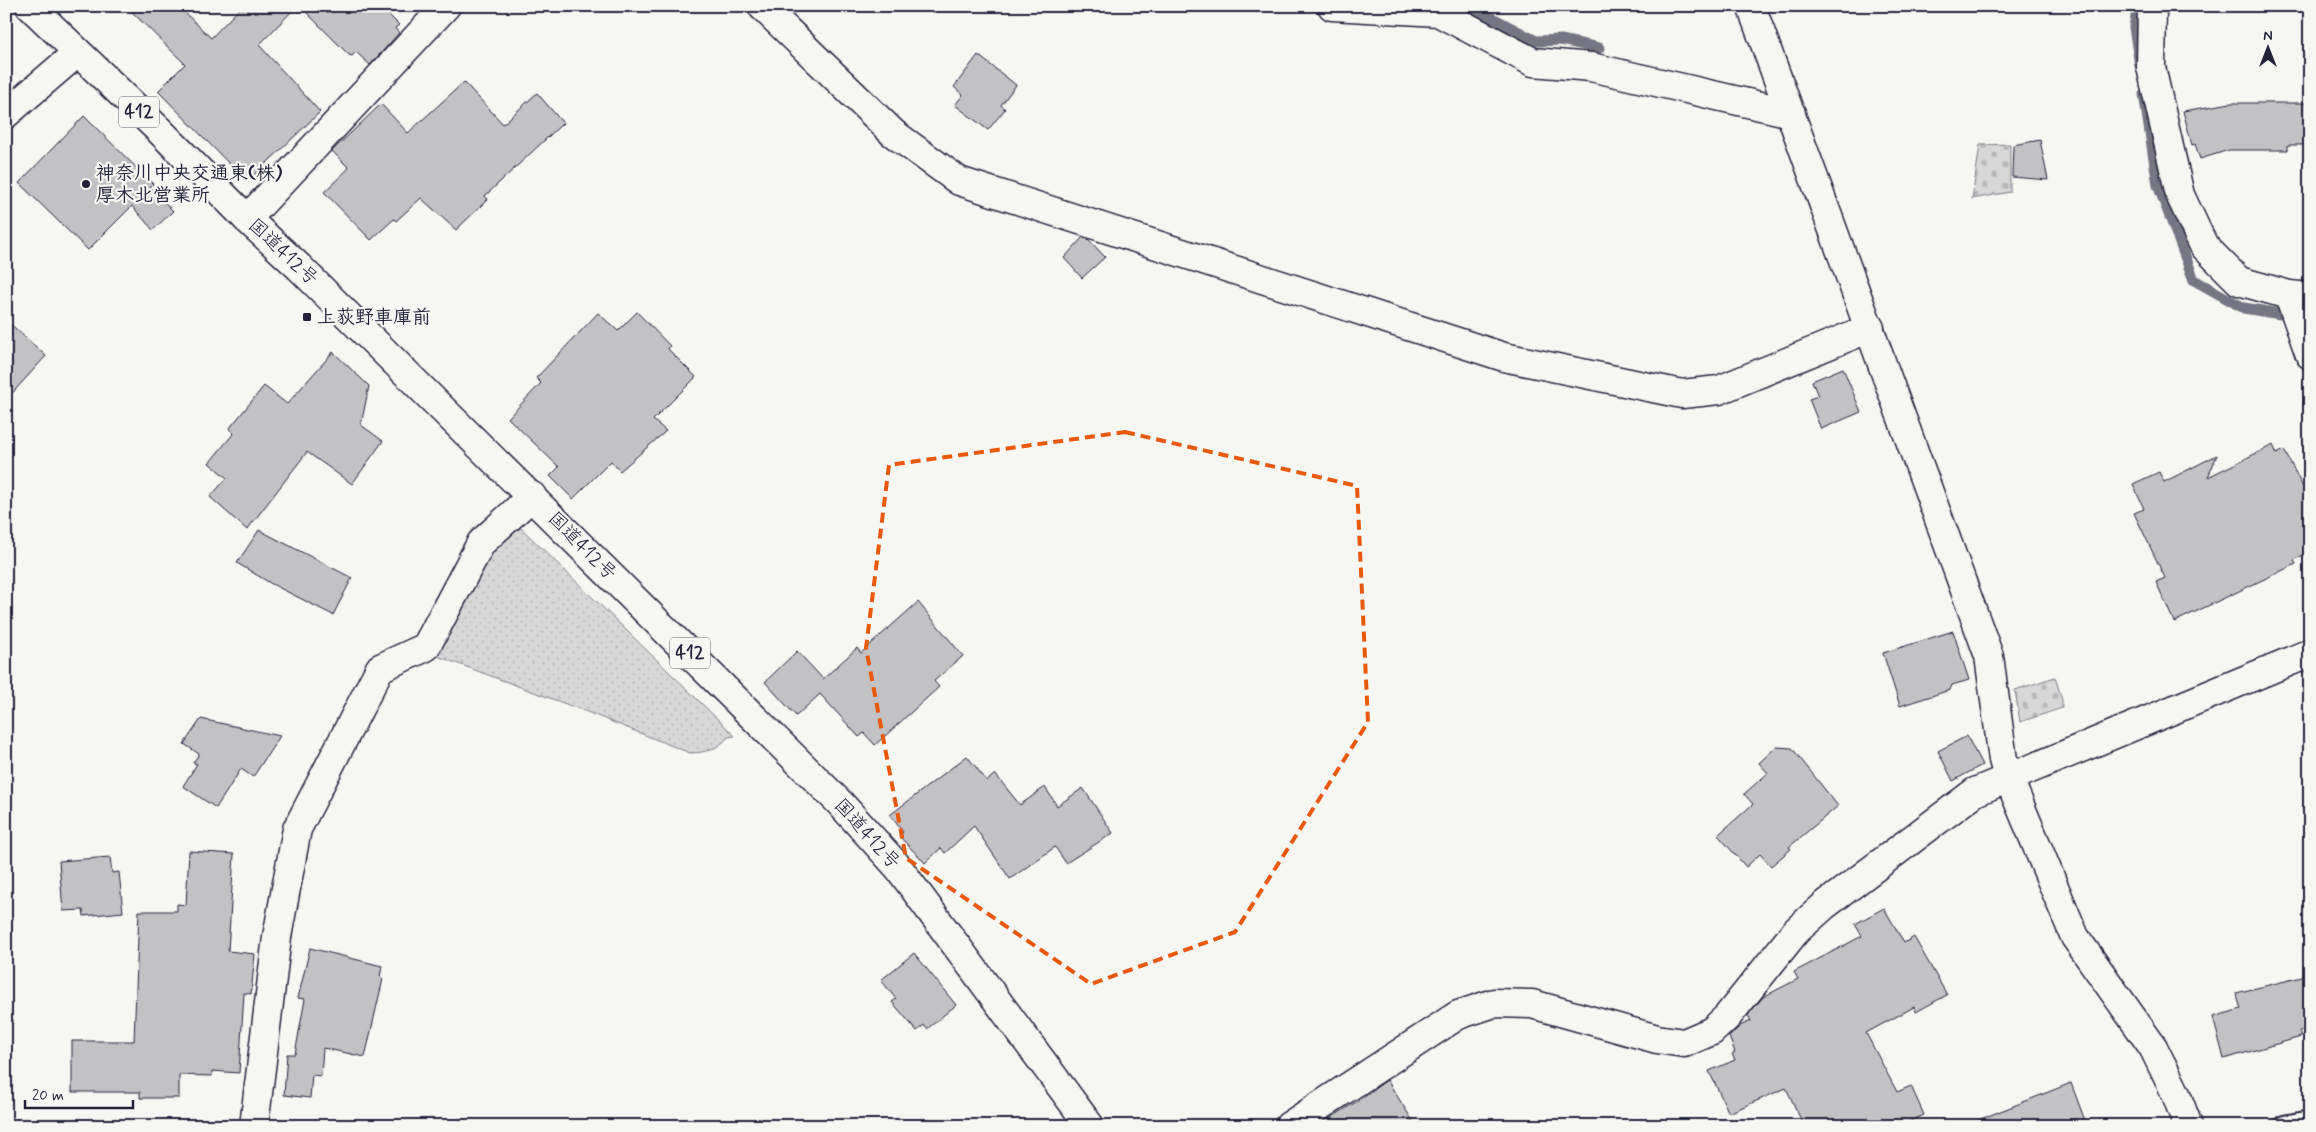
<svg xmlns="http://www.w3.org/2000/svg" width="2316" height="1132" font-family="Mynerve,'Klee One',sans-serif">
<style>
.grass{fill:url(#grass-dots);stroke:#7c7c89}
.cemetery{fill:url(#cemetery-stones);stroke:#7c7c89}
.lines{fill:none;stroke-linecap:round;stroke-linejoin:round}
.stream{stroke:#757583;stroke-width:11}
.building{fill:#c2c2c4;stroke:#22223b}
.service-casing{stroke:#22223b;stroke-width:24}
.minor-casing{stroke:#22223b;stroke-width:31}
.trunk-casing{stroke:#22223b;stroke-width:31}
.service{stroke:#f6f6f2;stroke-width:20}
.minor{stroke:#f6f6f2;stroke-width:28}
.trunk{stroke:#f6f6f2;stroke-width:28}
.marked{fill:none;stroke:#e8590c;stroke-width:4;stroke-dasharray:10 6;stroke-linejoin:round}
.poi-dot{fill:#22223b;stroke:#f6f6f2;stroke-width:2}
.labels{text-anchor:middle;dominant-baseline:central;stroke-width:4.5;stroke-linejoin:round;paint-order:stroke}
.shield{fill:#f6f6f2;stroke:#626272;stroke-width:1}
.shield-label{font-size:18px;font-weight:bold;fill:#22223b}
.poi-label{font-size:19px;font-weight:bold;fill:#22223b;stroke:#f6f6f2;text-anchor:start}
.street-label{font-size:19px;fill:#22223b;stroke:#f6f6f2}
</style>
<defs>
<pattern id="grass-dots" width="8" height="8" patternUnits="userSpaceOnUse" patternTransform="scale(1.25)"><rect width="8" height="8" fill="#d7d7d7"/><path d="M2 2h.1M6 6h.1" fill="none" stroke="#b8b8b9" stroke-width="1.8" stroke-linecap="round"/></pattern>
<pattern id="cemetery-stones" width="16" height="16" patternUnits="userSpaceOnUse" patternTransform="scale(1.25)"><rect width="16" height="16" fill="#d7d7d7"/><path d="M2 7V4a2 2 0 0 1 4 0v3zM10 15v-3a2 2 0 0 1 4 0v3z" fill="#b8b8b9"/></pattern>
</defs>
<rect width="100%" height="100%" fill="#f6f6f2"/>
<filter id="ink" filterUnits="userSpaceOnUse"><feTurbulence type="fractalNoise" baseFrequency=".02" numOctaves="2"/><feDisplacementMap in="SourceGraphic" scale="10" xChannelSelector="R" yChannelSelector="G"/><feConvolveMatrix kernelMatrix="1 2 1 2 8 2 1 2 1" color-interpolation-filters="sRGB"/></filter>
<g filter="url(#ink)">
<path class="grass" d="M 521,528 L 735,736 L 728,737 C 719,749 704,753 690,753 L 582,710 L 432,654 L 488,548 Z"/>
<g class="cemetery">
<path d="M 2010,144 L 2010,192 L 1972,199 L 1980,145 Z"/>
<path d="M 2055,677 L 2062,700 L 2062,708 L 2020,722 L 2015,690 Z"/>
</g>
<g class="lines">
<g class="stream">
<path d="M 1470,6 L 1536,41 L 1561,40 L 1599,48"/>
<path d="M 2138,6 L 2134,27 L 2140,66"/>
<path d="M 2144,94 L 2158,185 L 2194,280 L 2244,308 L 2286,315"/>
</g>
</g>
<g class="building">
<path d="M 126,6 L 178,6 L 211,38 L 242,6 L 297,6 L 259,45 L 320,112 L 247,182 L 158,91 L 185,64 Z"/>
<path d="M 300,6 L 380,6 L 399,25 L 395,28 L 399,33 L 370,65 L 356,52 L 352,56 L 349,55 Z"/>
<path d="M 978,55 L 1016,85 L 1001,105 L 1005,109 L 988,130 L 955,105 L 963,95 L 954,87 Z"/>
<path d="M 464,82 L 503,124 L 537,93 L 563,123 L 485,196 L 488,199 L 456,230 L 421,198 L 396,221 L 394,219 L 371,240 L 324,192 L 349,168 L 332,151 L 381,104 L 408,133 Z"/>
<path d="M 2231,103 L 2310,103 L 2310,145 L 2288,145 L 2288,150 L 2229,150 L 2200,159 L 2195,144 L 2192,145 L 2183,111 Z"/>
<path d="M 84,116 L 153,184 L 150,187 L 173,211 L 153,230 L 132,206 L 88,250 L 19,183 Z"/>
<path d="M 2040,140 L 2048,180 L 2012,177 L 2013,145 Z"/>
<path d="M 1083,237 L 1088,239 L 1105,257 L 1082,278 L 1064,258 Z"/>
<path d="M 637,312 L 670,346 L 668,349 L 696,377 L 653,420 L 666,431 L 620,471 L 611,461 L 573,499 L 550,476 L 559,467 L 508,418 L 541,383 L 536,378 L 598,313 L 618,331 Z"/>
<path d="M 6,320 L 46,356 L 6,400 Z"/>
<path d="M 333,352 L 369,386 L 361,425 L 383,441 L 352,484 L 307,452 L 247,530 L 210,497 L 227,478 L 209,463 L 234,433 L 229,429 L 264,386 L 287,404 Z"/>
<path d="M 1843,368 L 1861,412 L 1821,429 L 1809,399 L 1818,396 L 1812,381 Z"/>
<path d="M 2273,445 L 2277,454 L 2284,450 L 2310,501 L 2310,551 L 2294,560 L 2296,564 L 2174,622 L 2156,582 L 2165,578 L 2134,513 L 2144,509 L 2133,484 L 2159,472 L 2164,482 L 2217,455 L 2208,477 Z"/>
<path d="M 259,530 L 352,578 L 333,615 L 270,583 L 237,563 Z"/>
<path d="M 918,602 L 963,656 L 934,681 L 939,687 L 875,745 L 864,733 L 859,737 L 820,694 L 796,716 L 765,682 L 797,651 L 823,679 L 857,648 L 861,653 Z"/>
<path d="M 1953,631 L 1969,680 L 1952,685 L 1950,690 L 1900,706 L 1883,653 Z"/>
<path d="M 201,719 L 280,736 L 253,777 L 241,769 L 216,808 L 183,786 L 197,764 L 193,763 L 199,754 L 184,744 Z"/>
<path d="M 1967,736 L 1982,765 L 1953,781 L 1938,751 Z"/>
<path d="M 1776,747 L 1792,748 L 1838,806 L 1789,847 L 1791,849 L 1771,866 L 1760,854 L 1746,867 L 1718,835 L 1753,804 L 1744,794 L 1768,773 L 1759,763 Z"/>
<path d="M 967,756 L 987,781 L 995,774 L 1020,805 L 1045,787 L 1057,806 L 1083,788 L 1113,833 L 1066,863 L 1055,847 L 1010,879 L 974,826 L 945,853 L 941,848 L 925,863 L 899,836 L 903,832 L 890,815 Z"/>
<path d="M 189,851 L 234,854 L 228,951 L 255,954 L 251,994 L 244,993 L 239,1073 L 212,1071 L 212,1076 L 179,1075 L 179,1098 L 140,1098 L 140,1092 L 72,1092 L 72,1041 L 134,1041 L 139,911 L 177,911 L 177,904 L 186,905 Z"/>
<path d="M 110,857 L 112,873 L 119,872 L 123,912 L 84,916 L 83,910 L 63,911 L 59,861 Z"/>
<path d="M 1884,908 L 1904,943 L 1914,937 L 1947,995 L 1916,1012 L 1914,1007 L 1866,1033 L 1897,1092 L 1911,1086 L 1924,1115 L 1899,1126 L 1804,1126 L 1786,1088 L 1729,1113 L 1709,1071 L 1735,1060 L 1732,1054 L 1735,1052 L 1729,1037 L 1740,1026 L 1751,1021 L 1748,1015 L 1763,997 L 1798,979 L 1794,972 L 1862,936 L 1855,924 Z"/>
<path d="M 310,948 L 382,966 L 380,977 L 383,979 L 365,1057 L 323,1048 L 321,1076 L 312,1075 L 310,1098 L 284,1095 L 287,1054 L 295,1054 L 305,999 L 298,998 Z"/>
<path d="M 914,953 L 956,1005 L 927,1029 L 924,1025 L 917,1031 L 892,1002 L 896,999 L 881,980 Z"/>
<path d="M 2310,975 L 2310,1028 L 2299,1031 L 2301,1037 L 2224,1059 L 2213,1017 L 2241,1009 L 2236,993 Z"/>
<path d="M 1387,1080 L 1416,1126 L 1318,1126 L 1356,1102 Z"/>
<path d="M 2071,1083 L 2087,1126 L 1968,1126 L 1968,1124 Z"/>
</g>
<g class="lines">
<defs>
<path id="service" d="M 2284,1126 L 2310,1121"/>
<g id="minor">
<path d="M 762,6 L 893,133 L 959,181 L 1504,357 L 1682,394 L 1719,390 L 1870,328"/>
<path d="M 1332,6 L 1438,12 L 1533,62 L 1591,67 L 1791,113"/>
<path d="M 1751,6 L 1989,656 L 2003,760 L 2009,779 L 2075,937 L 2153,1047 L 2176,1094 L 2188,1126"/>
<path d="M 2152,6 L 2151,67 L 2180,195 L 2204,246 L 2239,281 L 2289,295 L 2310,297"/>
<path d="M 6,114 L 77,53"/>
<path d="M 247,219 L 446,6"/>
<path d="M 2289,295 L 2310,355"/>
<path d="M 254,1126 L 277,937 L 297,829 L 380,668 L 426,647 L 481,543 L 532,496"/>
<path d="M 1289,1126 L 1458,1015 L 1494,1003 L 1532,1004 L 1657,1039 L 1684,1043 L 1712,1031 L 1727,1017 L 1796,931 L 1825,905 L 1975,792 L 2310,653"/>
</g>
<path id="trunk" d="M 30,6 L 159,130 L 247,219 L 299,267 L 840,803 L 898,867 L 1090,1126"/>
</defs>
<use href="#service" class="service-casing"/>
<use href="#minor" class="minor-casing"/>
<use href="#trunk" class="trunk-casing"/>
<use href="#service" class="service"/>
<use href="#minor" class="minor"/>
<use href="#trunk" class="trunk"/>
</g>
</g>
<path class="marked" d="M 1125,432 L 1357,486 L 1368,722 L 1235,932 L 1091,984 L 906,858 L 866,648 L 889,465 Z"/>
<g class="poi-dot">
<circle cx="86" cy="184" r="5"/>
<rect x="302" y="312" width="10" height="10" rx="2.5"/>
</g>
<g class="labels">
<g class="shield">
<rect x="119" y="96.5" width="40" height="31" rx="4"/>
<rect x="670" y="637.5" width="40" height="31" rx="4"/>
</g>
<g class="shield-label">
<text x="139" y="112">412</text>
<text x="690" y="653">412</text>
</g>
<g class="poi-label">
<text x="96" y="173">神奈川中央交通東(株)<tspan x="96" dy="22">厚木北営業所</tspan></text>
<text x="317" y="317">上荻野車庫前</text>
</g>
<g class="street-label">
<text transform="translate(283 252) rotate(43)">国道412号</text>
<text transform="translate(582 546) rotate(45)">国道412号</text>
<text transform="translate(867 834) rotate(48)">国道412号</text>
</g>
</g>
<rect width="2316" height="1132" fill="none" stroke="#f6f6f2" stroke-width="25"/>
<rect x="12" y="12" width="2291" height="1107" fill="none" stroke="#22223b" stroke-width="2" filter="url(#ink)"/>
<g transform="translate(2268 48)" stroke="#f6f6f2" stroke-width="4" paint-order="stroke">
<path d="M0-4L9 19L0 12L-9 19Z" fill="#22223b"/>
<text y="-8" font-size="14" font-weight="bold" text-anchor="middle" fill="#22223b">N</text>
</g>
<path d="M25 1100v8h108v-8" fill="none" stroke="#22223b" stroke-width="2.5"/>
<text x="32" y="1100" font-size="15" fill="#22223b" stroke="#f6f6f2" stroke-width="4" paint-order="stroke">20 m</text>
</svg>
